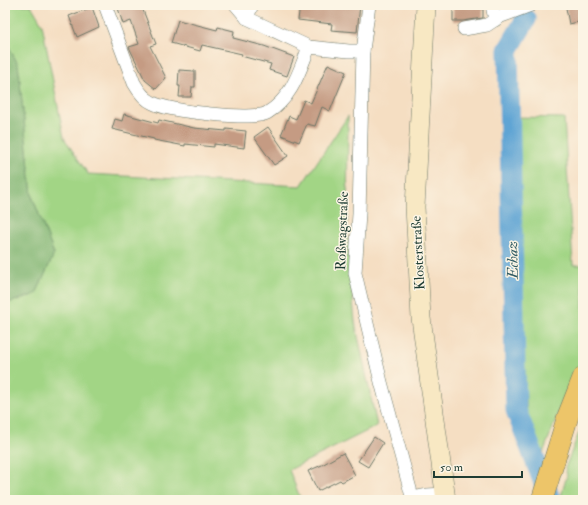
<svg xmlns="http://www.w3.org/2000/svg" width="588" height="505" font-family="'IM FELL Double Pica',serif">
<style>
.green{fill:#a2d585;stroke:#60895c}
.forest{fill:#81b672;stroke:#507a53}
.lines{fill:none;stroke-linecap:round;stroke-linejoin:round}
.river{stroke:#5ea4d4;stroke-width:21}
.building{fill:#c59b83}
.minor-casing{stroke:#6a7566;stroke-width:14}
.secondary-casing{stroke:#6a7566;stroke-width:20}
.primary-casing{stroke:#6a7566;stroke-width:22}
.minor{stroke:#fff;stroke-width:13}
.secondary{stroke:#f8e8c3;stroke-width:19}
.primary{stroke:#edc569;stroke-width:21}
.labels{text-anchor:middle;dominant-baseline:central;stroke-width:3;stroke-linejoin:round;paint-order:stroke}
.street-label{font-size:14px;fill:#1f3d34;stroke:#fcf5e5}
.water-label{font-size:15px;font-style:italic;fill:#325c64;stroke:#fcf5e5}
</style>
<rect width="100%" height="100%" fill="#fcf5e5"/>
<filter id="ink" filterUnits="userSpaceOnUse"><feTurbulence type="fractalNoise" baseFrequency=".025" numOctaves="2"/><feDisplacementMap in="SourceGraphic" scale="8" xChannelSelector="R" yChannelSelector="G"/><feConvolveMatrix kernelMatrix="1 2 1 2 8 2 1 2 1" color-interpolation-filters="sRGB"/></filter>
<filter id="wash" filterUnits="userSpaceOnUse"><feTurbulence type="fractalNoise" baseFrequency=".012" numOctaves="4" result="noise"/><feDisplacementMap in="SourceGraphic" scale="16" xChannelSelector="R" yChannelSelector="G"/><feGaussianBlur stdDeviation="0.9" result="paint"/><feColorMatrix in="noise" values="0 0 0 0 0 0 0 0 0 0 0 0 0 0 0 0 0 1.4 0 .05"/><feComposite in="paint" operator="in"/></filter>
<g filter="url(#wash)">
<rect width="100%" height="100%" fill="#f5dec2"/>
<g class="green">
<path d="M 5,5 L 31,5 L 42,24 L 64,138 L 88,174 L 301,186 L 348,116 L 347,236 L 355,322 L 377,426 L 289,470 L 301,500 L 5,500 L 5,304 L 36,294 L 54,254 L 32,196 L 18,64 L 5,40 Z"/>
<path d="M 514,117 L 564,118 L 573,265 L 583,265 L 583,357 L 567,390 L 542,456 L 527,425 Z"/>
<path d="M 583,423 L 583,500 L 560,500 L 567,475 L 565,468 Z"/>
</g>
<path class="forest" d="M 5,40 L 18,64 L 32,196 L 54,254 L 36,294 L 5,304 Z"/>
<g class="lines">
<path class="river" d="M 526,19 L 508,50 L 516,410 L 550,499"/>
</g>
<g id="blocks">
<g class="building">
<path d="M 117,5 L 141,5 L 156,44 L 150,46 L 166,78 L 156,89 L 145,80 L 129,47 L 139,44 L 131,21 L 123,24 Z"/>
<path d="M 300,5 L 360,5 L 357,32 L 331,30 L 332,24 L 298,20 Z"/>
<path d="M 453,5 L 483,5 L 483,18 L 463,21 L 453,21 Z"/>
<path d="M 583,5 L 583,21 L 569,24 L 566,8 Z"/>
<path d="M 92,7 L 99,27 L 77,37 L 69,16 Z"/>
<path d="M 178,20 L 217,30 L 218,27 L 234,31 L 233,38 L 264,46 L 294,57 L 287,76 L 269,70 L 271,64 L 241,56 L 242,54 L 202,45 L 200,51 L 171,43 Z"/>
<path d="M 328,64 L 346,72 L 330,111 L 322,107 L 315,126 L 307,124 L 299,142 L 281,135 L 289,116 L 296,119 L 304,100 L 311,103 Z"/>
<path d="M 179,70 L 195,71 L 195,87 L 192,87 L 191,97 L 179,97 L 180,86 L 178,86 Z"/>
<path d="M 124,114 L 158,123 L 159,120 L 194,128 L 226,131 L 226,129 L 246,131 L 244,148 L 214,144 L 214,147 L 185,144 L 185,146 L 154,140 L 154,139 L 112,129 L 115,119 L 122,121 Z"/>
<path d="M 268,127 L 288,156 L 274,165 L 254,137 Z"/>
<path d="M 374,437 L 383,443 L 368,467 L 358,461 Z"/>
<path d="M 343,453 L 355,475 L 342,482 L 340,480 L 318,491 L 308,471 L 322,465 Z"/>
</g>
</g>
</g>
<g filter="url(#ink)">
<use href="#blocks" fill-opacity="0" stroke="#6a7566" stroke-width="1"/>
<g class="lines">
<defs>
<g id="minor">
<path d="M 105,5 L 134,83 C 139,92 144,99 153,103 C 168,111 254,121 267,113 C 292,98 299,72 309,47"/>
<path d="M 236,5 L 247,18 L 309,47 L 349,51 L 363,51"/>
<path d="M 369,5 L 363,51 L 359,214 L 355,273 L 381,382 L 413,500"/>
<path d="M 492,5 L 495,20"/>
<path d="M 247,18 L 252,5"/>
<path d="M 464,29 L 487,25 L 499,17 L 531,5"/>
<path d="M 412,498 L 427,495 L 445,494"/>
</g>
<path id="secondary" d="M 426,5 L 415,207 L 421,318 L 446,500"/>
<path id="primary" d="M 542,500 L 568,416 L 583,378"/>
</defs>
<use href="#minor" class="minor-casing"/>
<use href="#secondary" class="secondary-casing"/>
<use href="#primary" class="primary-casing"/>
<use href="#minor" class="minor"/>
<use href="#secondary" class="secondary"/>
<use href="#primary" class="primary"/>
</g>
</g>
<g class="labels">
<g class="street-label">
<text transform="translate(342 231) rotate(-88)">Roßwagstraße</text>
<text transform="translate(418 253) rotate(-93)">Klosterstraße</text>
</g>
<g class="water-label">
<text transform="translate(513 260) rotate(-91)">Echaz</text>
</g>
</g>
<rect width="588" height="505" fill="none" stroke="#fcf5e5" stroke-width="20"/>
<path d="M434 471v6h88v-6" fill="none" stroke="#1f3d34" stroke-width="2"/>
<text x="440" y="471" font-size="12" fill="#1f3d34" stroke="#fcf5e5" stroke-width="3" paint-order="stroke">50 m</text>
</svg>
